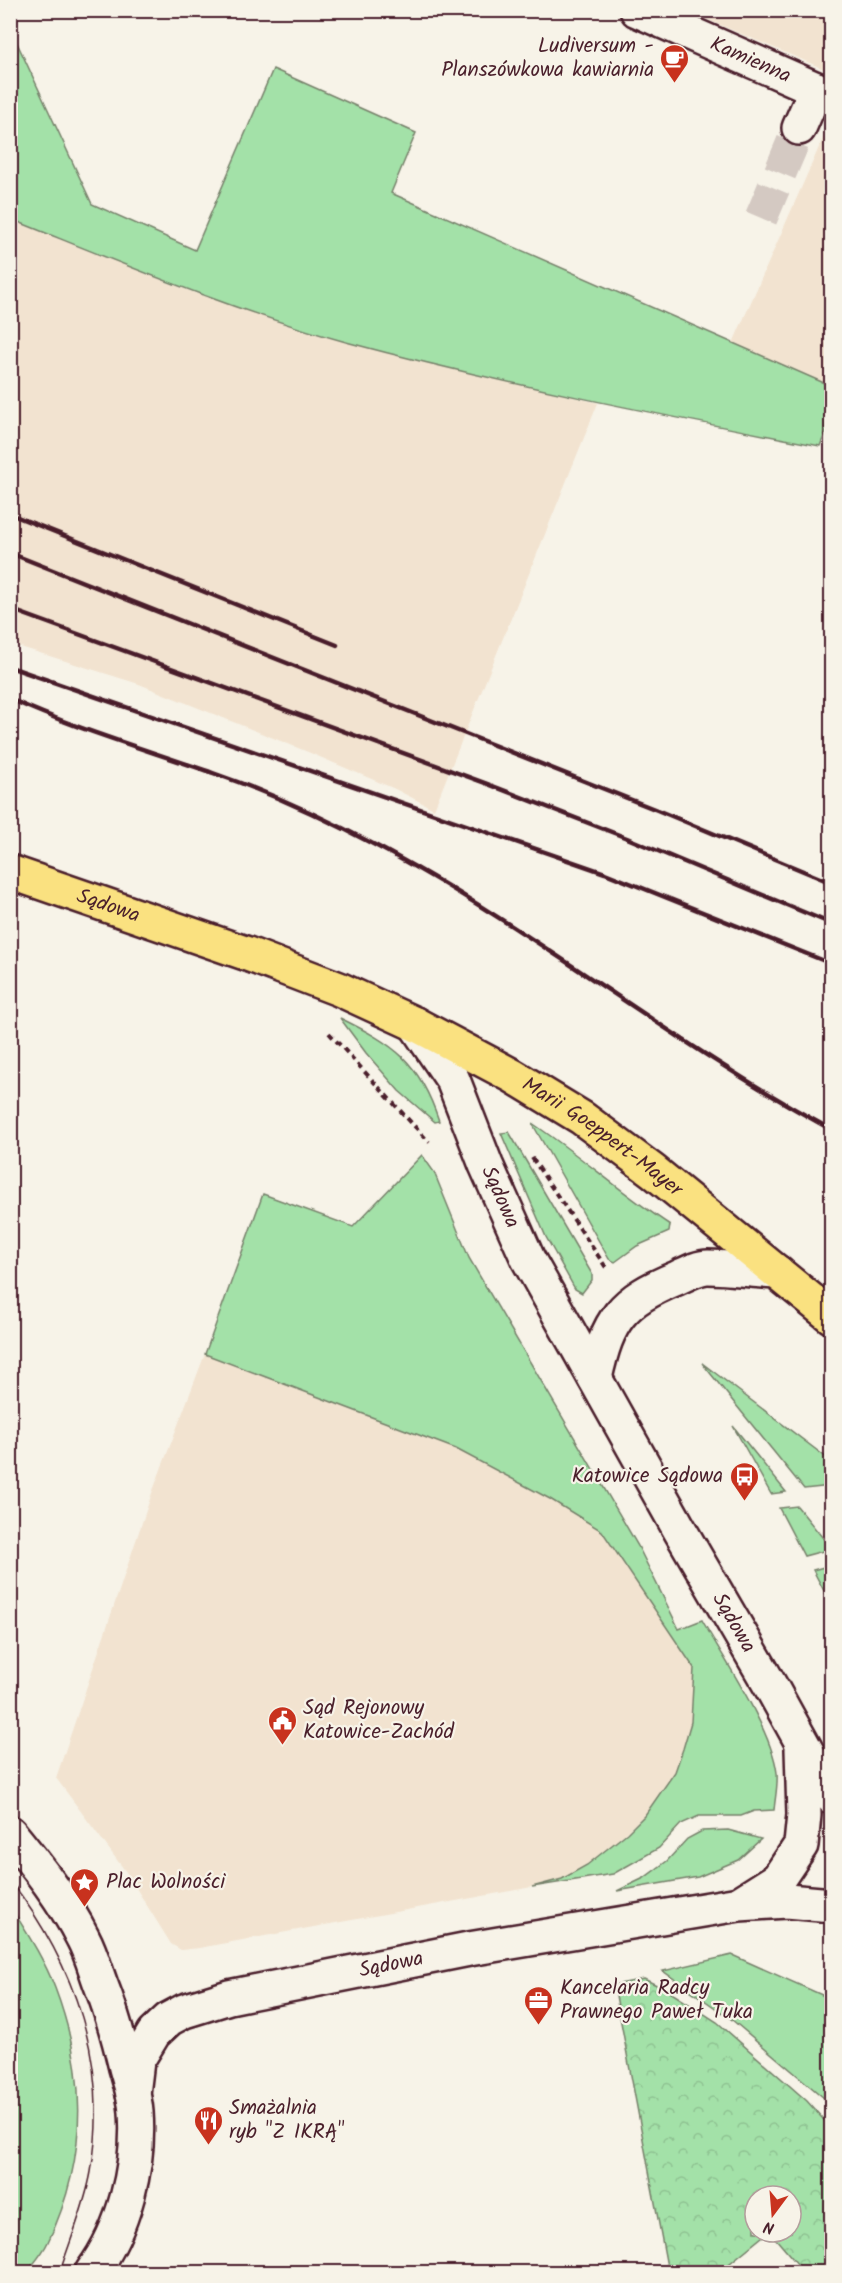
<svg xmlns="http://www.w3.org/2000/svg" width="842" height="2283" font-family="Kalam,sans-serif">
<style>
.built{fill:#f2e3d0}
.green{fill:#a3e1a8;stroke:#76806a;stroke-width:1.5}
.forest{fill:url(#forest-crowns);stroke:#76806a;stroke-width:1.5}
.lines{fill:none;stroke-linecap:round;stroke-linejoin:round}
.minor-tunnel{stroke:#d4c9c2;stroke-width:33;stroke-dasharray:33 16;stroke-linecap:butt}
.minor-casing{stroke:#4a1f2b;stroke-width:38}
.major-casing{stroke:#4a1f2b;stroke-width:38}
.path{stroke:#4a1f2b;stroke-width:4;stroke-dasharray:6 4.5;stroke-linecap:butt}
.minor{stroke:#f7f3e8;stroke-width:33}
.major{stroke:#fae180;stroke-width:33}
.tram{stroke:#4a1f2b;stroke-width:1.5}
.rail{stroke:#4a1f2b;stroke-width:4.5}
.labels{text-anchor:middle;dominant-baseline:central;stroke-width:4.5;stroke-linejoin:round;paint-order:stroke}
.poi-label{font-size:21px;fill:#4a1f2b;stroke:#f7f3e8;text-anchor:start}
.street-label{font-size:21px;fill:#4a1f2b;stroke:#f7f3e8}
</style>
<defs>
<pattern id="forest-crowns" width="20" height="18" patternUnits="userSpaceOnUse" patternTransform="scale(1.5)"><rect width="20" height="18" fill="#a3e1a8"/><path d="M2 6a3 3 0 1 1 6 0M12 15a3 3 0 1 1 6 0" fill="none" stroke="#8ec191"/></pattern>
</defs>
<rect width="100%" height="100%" fill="#f7f3e8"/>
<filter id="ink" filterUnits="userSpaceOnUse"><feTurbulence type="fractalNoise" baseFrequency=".0167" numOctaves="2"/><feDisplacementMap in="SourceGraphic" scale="12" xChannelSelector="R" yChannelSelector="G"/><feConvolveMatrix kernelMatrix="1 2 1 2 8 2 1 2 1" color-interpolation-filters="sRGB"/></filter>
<g filter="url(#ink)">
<g class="built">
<path d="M 687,11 L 831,11 L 831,72 Z"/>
<path d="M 831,120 L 831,386 L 733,343 Z"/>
<path d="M 10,219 L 195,293 L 345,341 L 598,403 L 434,809 L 395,789 L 308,752 L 139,684 L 11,644 Z"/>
<path d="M 205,1354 L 456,1449 L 550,1499 L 602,1531 L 694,1668 L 691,1722 L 675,1772 L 645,1815 L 607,1850 L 587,1865 L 562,1879 L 532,1887 L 199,1948 L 181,1950 L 171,1944 L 126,1872 L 56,1778 L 152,1493 Z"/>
</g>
<g class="green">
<path d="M 11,30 L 92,204 L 195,250 L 273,69 L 416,133 L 391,193 L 831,386 L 831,419 L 820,446 C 661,415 502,384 346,342 C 231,310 121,263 11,219 Z"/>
<path d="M 340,1018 C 395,1045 419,1061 439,1121 L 435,1122 L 399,1091 L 366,1053 Z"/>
<path d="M 532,1123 C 580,1155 622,1194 670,1225 L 669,1232 L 637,1246 L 615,1262 L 609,1259 Z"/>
<path d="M 509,1132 L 592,1274 L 592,1280 L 582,1293 L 575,1289 L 546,1237 L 501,1133 Z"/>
<path d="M 422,1155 L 434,1172 L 469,1258 L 638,1546 L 679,1629 L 702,1620 C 724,1659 772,1730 777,1773 C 778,1785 775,1799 774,1810 L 754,1811 L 741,1816 L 699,1816 L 681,1824 L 659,1848 L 613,1874 L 532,1887 L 562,1879 L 587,1865 L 627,1833 L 645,1815 L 675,1772 L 683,1749 L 691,1722 L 694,1668 L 602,1531 L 550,1499 L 456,1449 L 205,1354 L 263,1194 L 353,1227 Z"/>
<path d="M 702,1363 L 831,1461 L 831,1486 L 804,1489 Z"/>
<path d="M 733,1426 L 786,1492 L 771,1494 Z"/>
<path d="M 797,1506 L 831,1548 L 831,1549 L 804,1556 L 779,1508 Z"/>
<path d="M 831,1565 L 832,1565 L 831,1604 L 813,1570 Z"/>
<path d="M 728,1830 L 761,1839 L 738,1860 L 698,1877 L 617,1891 L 644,1878 L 667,1861 L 687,1839 L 702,1831 Z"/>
<path d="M 11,1907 C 27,1933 44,1959 55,1988 C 87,2073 88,2159 48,2242 C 43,2253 34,2263 27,2272 L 10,2272 Z"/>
<path d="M 732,1955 L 831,1999 L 831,2104 L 731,2019 L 663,1971 Z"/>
</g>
<path class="forest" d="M 644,1979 L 667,1990 L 717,2022 L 807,2101 L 831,2128 L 831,2272 L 804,2272 L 770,2232 L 791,2232 L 791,2196 L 755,2196 L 755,2232 L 768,2232 L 719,2272 L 668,2272 L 614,1985 Z"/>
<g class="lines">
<path class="minor-tunnel" d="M 761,218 L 799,128"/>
<defs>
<g id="minor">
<path id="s1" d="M 637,10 L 832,96"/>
<path d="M 799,128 L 816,89"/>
<path id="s2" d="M 415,1024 L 453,1080 L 486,1165 L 528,1259 L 681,1532 L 774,1692 L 832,1797"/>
<path d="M 595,1378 C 608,1319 621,1301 677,1278 C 686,1274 698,1267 708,1267 C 730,1267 754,1271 777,1272"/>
<path d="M 10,1833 C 37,1866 64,1900 83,1938 C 91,1953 95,1969 101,1985 C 112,2012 119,2039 126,2068 C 130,2082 135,2097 136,2112 C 140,2166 124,2229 92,2272"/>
<path d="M 740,1903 L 778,1879 L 801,1845 L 804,1815 L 802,1749"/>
<path id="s3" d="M 133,2094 L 137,2061 L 154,2033 L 169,2019 L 184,2011 L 229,1997 L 469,1949 L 739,1904 L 787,1901 L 832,1905"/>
</g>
<g id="major">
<path id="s4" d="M 10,872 L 245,953 L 339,989 L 415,1024 L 513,1076 L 582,1118 L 653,1171 L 832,1317"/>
</g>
</defs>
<use href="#minor" class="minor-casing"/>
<use href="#major" class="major-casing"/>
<g class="path">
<path d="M 10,12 L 13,10"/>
<path d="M 329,1033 L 429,1142"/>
<path d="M 532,1158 L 607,1269"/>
</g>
<use href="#minor" class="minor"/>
<use href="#major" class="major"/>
<path class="tram" d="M 10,1880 C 75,1965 110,2064 91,2172 C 85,2206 70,2240 60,2272"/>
<g class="rail">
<path d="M 10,514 L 337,645"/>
<path d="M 10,553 L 657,810 L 832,883"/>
<path d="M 10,609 L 485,783 L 627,838 L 832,924"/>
<path d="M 10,667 L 605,873 L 832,964"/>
<path d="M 10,699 C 76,729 145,749 213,773 C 268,792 323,817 375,845 C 534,929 673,1044 832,1130"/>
</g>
</g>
</g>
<defs>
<symbol id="cafe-pin" viewBox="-11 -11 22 30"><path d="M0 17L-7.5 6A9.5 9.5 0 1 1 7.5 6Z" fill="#c8321e" stroke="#f7f3e8"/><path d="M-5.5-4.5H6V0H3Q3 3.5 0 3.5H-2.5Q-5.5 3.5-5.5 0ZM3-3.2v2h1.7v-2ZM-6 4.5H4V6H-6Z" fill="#fff"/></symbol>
<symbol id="bus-pin" viewBox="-11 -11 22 30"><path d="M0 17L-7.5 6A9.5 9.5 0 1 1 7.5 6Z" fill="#c8321e" stroke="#f7f3e8"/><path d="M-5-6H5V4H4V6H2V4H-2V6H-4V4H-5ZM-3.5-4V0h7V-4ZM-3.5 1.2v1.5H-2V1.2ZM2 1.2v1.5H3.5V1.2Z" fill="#fff"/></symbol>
<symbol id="civic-pin" viewBox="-11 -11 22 30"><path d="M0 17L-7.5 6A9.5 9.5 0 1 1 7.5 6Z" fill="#c8321e" stroke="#f7f3e8"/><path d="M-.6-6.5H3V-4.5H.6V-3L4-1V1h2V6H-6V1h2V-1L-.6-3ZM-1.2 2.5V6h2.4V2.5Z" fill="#fff"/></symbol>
<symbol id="sight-pin" viewBox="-11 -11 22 30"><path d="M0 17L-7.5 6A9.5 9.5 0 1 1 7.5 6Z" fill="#c8321e" stroke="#f7f3e8"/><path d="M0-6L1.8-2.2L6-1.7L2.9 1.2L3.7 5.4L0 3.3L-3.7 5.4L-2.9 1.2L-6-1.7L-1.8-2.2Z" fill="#fff"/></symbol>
<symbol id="office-pin" viewBox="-11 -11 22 30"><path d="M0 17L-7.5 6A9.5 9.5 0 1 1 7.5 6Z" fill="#c8321e" stroke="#f7f3e8"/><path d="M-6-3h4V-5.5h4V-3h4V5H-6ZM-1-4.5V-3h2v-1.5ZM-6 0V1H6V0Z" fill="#fff"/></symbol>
<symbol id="restaurant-pin" viewBox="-11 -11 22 30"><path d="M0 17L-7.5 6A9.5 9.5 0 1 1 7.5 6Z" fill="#c8321e" stroke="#f7f3e8"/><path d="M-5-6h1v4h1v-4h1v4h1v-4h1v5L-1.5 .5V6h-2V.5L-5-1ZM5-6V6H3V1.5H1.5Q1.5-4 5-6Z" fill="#fff"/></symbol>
</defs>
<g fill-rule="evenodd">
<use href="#cafe-pin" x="658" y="42" width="33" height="45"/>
<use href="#bus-pin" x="728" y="1460" width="33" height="45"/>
<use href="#civic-pin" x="266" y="1704" width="33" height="45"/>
<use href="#sight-pin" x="68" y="1866" width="33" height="45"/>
<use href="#office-pin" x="522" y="1984" width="33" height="45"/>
<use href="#restaurant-pin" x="192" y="2104" width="33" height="45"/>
</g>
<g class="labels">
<g class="poi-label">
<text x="654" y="46" text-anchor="end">Ludiversum -<tspan x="654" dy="24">Planszówkowa kawiarnia</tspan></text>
<text x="723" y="1476" text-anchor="end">Katowice Sądowa</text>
<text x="303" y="1708">Sąd Rejonowy<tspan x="303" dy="24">Katowice-Zachód</tspan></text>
<text x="106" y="1882">Plac Wolności</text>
<text x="560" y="1988">Kancelaria Radcy<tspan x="560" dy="24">Prawnego Paweł Tuka</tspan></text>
<text x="229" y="2108">Smażalnia<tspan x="229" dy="24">ryb "Z IKRĄ"</tspan></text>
</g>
<g class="street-label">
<text stroke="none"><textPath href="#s1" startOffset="124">Kamienna</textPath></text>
<text stroke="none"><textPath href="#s4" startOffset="104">Sądowa</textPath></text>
<text stroke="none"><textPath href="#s4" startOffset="652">Marii Goeppert-Mayer</textPath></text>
<text stroke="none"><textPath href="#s2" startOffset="194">Sądowa</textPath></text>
<text stroke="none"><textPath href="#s2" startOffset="680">Sądowa</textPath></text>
<text stroke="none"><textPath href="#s3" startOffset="316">Sądowa</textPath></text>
</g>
</g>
<rect width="842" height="2283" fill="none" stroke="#f7f3e8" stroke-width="36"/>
<rect x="18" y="18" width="806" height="2247" fill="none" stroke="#4a1f2b" stroke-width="2" filter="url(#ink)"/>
<g transform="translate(773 2214) rotate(196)"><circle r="28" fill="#f7f3e8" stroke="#b29e9c" stroke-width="1.5"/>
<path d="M0-4.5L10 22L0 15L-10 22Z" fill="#c8321e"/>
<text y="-9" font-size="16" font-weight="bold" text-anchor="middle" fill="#4a1f2b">N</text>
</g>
</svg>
